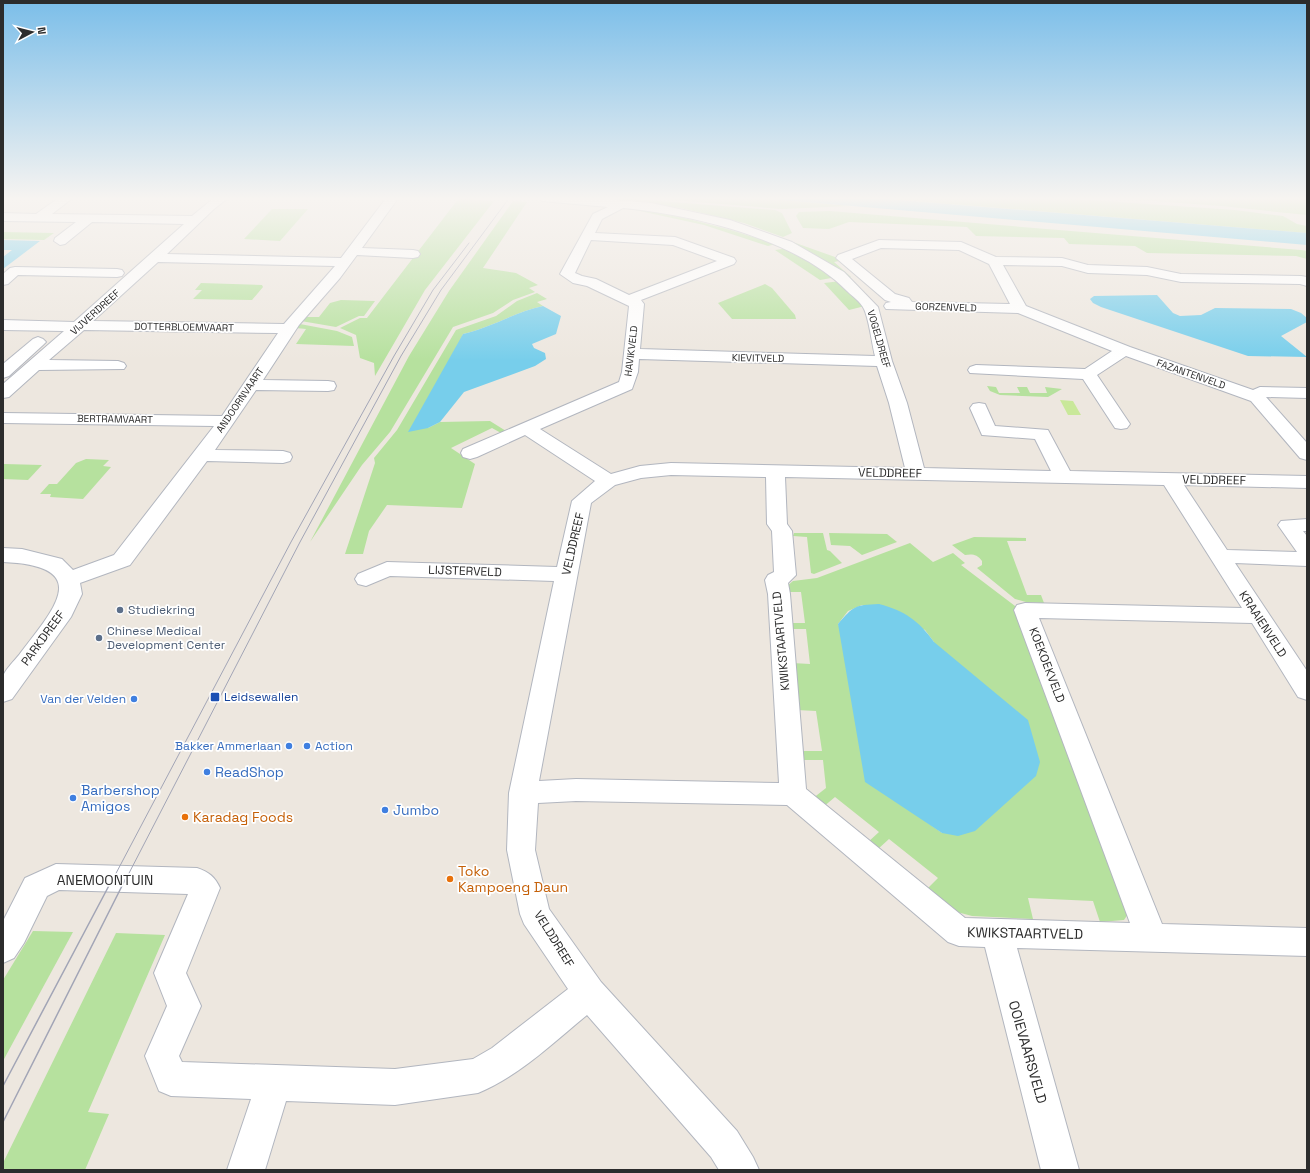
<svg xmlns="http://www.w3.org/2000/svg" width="1310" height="1173" font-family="'Space Grotesk',sans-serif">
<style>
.green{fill:#b6e19e;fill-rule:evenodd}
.pitch{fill:#c9e89a}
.water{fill:#77ceeb}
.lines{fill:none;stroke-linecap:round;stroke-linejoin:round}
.minor-casing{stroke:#b2b6bf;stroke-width:2}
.minor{fill:#fff;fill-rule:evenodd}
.tram-far1{stroke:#a2a5b6;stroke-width:1}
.tram{stroke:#a2a5b6;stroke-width:1.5}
.service-dot{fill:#5c6f8a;stroke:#fff;stroke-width:1.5}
.transit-dot{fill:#1a4fb4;stroke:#fff;stroke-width:1.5}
.shop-dot{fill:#3f7fe0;stroke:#fff;stroke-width:1.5}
.food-dot{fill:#e8710a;stroke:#fff;stroke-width:1.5}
.labels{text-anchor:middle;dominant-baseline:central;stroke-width:3.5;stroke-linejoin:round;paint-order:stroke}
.far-street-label{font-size:10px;fill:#2c2c2c;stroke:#fff}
.street-label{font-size:12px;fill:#2c2c2c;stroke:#fff}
.service-label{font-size:12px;fill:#4e5e75;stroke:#fff;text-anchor:start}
.transit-label{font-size:12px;fill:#164399;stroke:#fff;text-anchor:start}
.shop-label{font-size:12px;fill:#366cbe;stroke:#fff;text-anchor:end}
.near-shop-label{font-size:14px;fill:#366cbe;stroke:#fff;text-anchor:start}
.near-food-label{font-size:14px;fill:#c56008;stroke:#fff;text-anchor:start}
.near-street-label{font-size:14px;fill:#2c2c2c;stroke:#fff}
</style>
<rect width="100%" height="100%" fill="#ede7df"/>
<g class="green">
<path d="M 568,197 L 609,197 L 775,210 L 782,213 L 792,233 L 783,237 L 744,223 L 681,208 Z"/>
<path d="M 637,197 L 746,197 L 851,206 L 781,209 Z"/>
<path d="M 865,197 L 1047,197 L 1235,210 L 1283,216 L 1297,224 L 1307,226 L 1307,233 Z"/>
<path d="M 1101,197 L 1307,197 L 1307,215 L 1221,206 Z"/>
<path d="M 459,198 L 494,201 L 425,290 L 375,376 L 374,363 L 360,358 L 356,335 L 340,328 L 360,318 L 367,318 Z"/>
<path d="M 513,201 L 527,202 L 483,268 L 516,273 L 538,285 L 529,288 L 535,292 L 513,300 L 493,313 L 453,327 L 390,432 L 362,465 L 310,542 L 409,356 L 449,291 Z"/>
<path d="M 626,208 C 678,214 726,228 776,244 L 768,246 L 704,225 Z"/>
<path d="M 272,209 L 308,209 L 280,241 L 244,239 Z"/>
<path d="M 830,211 L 1301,250 L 1307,251 L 1307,259 L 1296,256 L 1147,253 L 1135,246 L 1069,244 L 1064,238 L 976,236 L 967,227 L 849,222 L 829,229 L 803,228 L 796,216 L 799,212 Z"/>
<path d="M 3,232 L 54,233 L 44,240 L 3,239 Z"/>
<path d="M 790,241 L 835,257 L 839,261 L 834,262 L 851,277 L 847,278 Z"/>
<path d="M 789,248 L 837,277 L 820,280 L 775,250 Z"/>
<path d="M 841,281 L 865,306 L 849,310 L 824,283 Z"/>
<path d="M 201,283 L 262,285 L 263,287 L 252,300 L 193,299 L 202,290 L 195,290 Z"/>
<path d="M 765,284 L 772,288 L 795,315 L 796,319 L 732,319 L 718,303 Z"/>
<path d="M 537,293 L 547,299 L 537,302 L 543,306 C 515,312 490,328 463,334 L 428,428 L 440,422 L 490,421 L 506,431 L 501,433 L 492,428 L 451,448 L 475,464 L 462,508 L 387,505 L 369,531 L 363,554 L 345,554 L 375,463 L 374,458 L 397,430 L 456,330 L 496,316 L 517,301 Z"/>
<path d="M 341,300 L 375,301 L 364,316 L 359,316 L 336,327 L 301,321 L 306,317 L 319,317 L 330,303 Z"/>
<path d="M 300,324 L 337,331 L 352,337 L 354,346 L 296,344 L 306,329 L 296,328 Z"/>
<path d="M 987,386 L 996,387 L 999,393 L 1020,393 L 1017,387 L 1027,387 L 1030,393 L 1047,393 L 1045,387 L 1062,389 L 1048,397 L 1000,395 L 990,391 Z"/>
<path d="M 86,459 L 109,460 L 103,466 L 111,467 L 83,499 L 50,497 L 51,494 L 40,494 L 49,484 L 57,484 L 76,463 Z"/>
<path d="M 4,464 L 42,465 L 28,480 L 3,479 Z"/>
<path d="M 794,533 L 823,533 L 827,550 L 830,551 L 842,563 L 814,574 L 811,573 L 807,537 L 793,536 Z"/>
<path d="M 829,533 L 887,534 L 897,542 L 862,555 L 850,546 L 831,545 Z"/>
<path d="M 974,537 L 1026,538 L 1026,541 L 1007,541 L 1027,595 L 1041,595 L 1044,603 L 1026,602 L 1015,599 L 977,568 L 982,565 L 982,561 C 977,554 972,554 965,555 L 952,545 Z"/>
<path d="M 910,543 L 933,562 L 953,553 L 965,563 L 961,565 L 1019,609 L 1128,914 L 1124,920 L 1100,922 L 1093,901 L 1028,898 L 1033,919 L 972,916 L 957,912 L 927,889 L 938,878 L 889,839 L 877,850 L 867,843 L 879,832 L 835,797 L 822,808 L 812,799 L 826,788 L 823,760 L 803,760 L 801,751 L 822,751 L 816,711 L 797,710 L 792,663 L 810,664 L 806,629 L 789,629 L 788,623 L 805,623 L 801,592 L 785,592 L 786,587 L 793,581 L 817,578 ZM 862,605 L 925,630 L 934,642 L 942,833 L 918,816 L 838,624 L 848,611 Z"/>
<path d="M 33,931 L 73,932 L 3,1061 L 3,980 Z"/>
<path d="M 116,933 L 165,935 L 88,1112 L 109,1114 L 85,1170 L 3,1170 L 3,1163 Z"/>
</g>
<path class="pitch" d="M 1060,400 L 1073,401 L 1081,415 L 1068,415 Z"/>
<g class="water">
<path d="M 746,197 L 861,197 L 1307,233 L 1307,245 Z"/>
<path d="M 3,240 L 40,241 L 3,269 L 3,257 L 12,250 L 3,250 Z"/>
<path d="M 1157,295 L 1173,313 L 1180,316 L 1201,315 L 1215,308 L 1291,309 L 1301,313 L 1307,318 L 1307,322 L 1281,336 L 1307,357 L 1248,356 L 1101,307 L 1093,303 L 1090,299 L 1094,296 Z"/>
<path d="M 543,306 L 561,316 L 556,334 L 532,344 L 534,348 L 545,353 L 546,359 L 535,366 L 464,392 L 440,422 L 428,428 L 408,432 L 463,334 C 490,328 515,312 543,306 Z"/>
<path d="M 879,604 C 905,611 918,620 934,642 L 1028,720 L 1040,762 L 1036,776 L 975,831 L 958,836 L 942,833 L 865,782 L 838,624 C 854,606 854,605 879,604 Z"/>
</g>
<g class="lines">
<defs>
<g id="minor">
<path d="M 60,197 L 74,197 L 52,214 L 192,216 L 215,197 L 229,197 L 214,209 L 167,254 L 341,258 L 387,197 L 399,197 L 362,248 L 413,250 L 418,251 L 420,254 L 418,257 L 413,258 L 357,255 L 340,278 L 299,325 L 263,380 L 328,381 L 334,382 L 336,386 L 334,390 L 328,391 L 256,390 L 215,450 L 283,451 L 290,453 L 292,457 L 290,461 L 283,463 L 207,461 L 130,565 L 80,583 L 82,594 L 71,617 L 12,699 L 3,702 C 3,694 1,681 4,674 C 7,668 14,661 19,655 C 54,609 95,566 3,562 L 3,548 L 22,549 L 62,559 L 73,570 L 114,555 L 214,426 L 3,423 L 3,413 L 222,416 L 278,333 L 84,330 L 49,360 L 118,361 L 124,363 L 126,366 L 124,369 L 39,370 L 9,397 L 3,398 L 3,384 L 64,331 L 3,330 L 3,320 L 74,322 L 184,224 L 92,222 L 65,244 L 60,245 L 54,241 L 55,238 L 76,222 L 3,221 L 3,213 L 36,214 ZM 158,262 L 335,266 L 284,324 L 93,321 Z"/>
<path d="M 536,197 L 581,197 L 651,203 L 730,220 L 792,242 L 844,272 L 878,307 L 892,361 L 907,403 L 924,468 L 1051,471 L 1035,439 L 982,435 L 970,408 L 973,404 L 979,403 L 985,404 L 995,426 L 1048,430 L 1070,471 L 1307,476 L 1307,488 L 1184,485 L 1227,550 L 1297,552 L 1278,525 L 1281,521 L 1307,519 L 1307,531 L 1303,531 L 1307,536 L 1307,566 L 1235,563 L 1307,671 L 1307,700 L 1298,697 L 1252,623 L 1039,618 L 1162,924 L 1307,928 L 1307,956 L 1017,948 L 1079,1170 L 1041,1170 L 985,947 L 959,946 L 948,942 L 787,805 L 576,801 L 538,803 L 535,850 L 549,909 L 601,982 L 737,1131 L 753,1157 L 759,1170 L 719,1170 L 711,1157 L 587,1015 C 553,1043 519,1076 478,1093 L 395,1105 L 286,1101 L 265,1170 L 227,1170 L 251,1099 L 171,1096 L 159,1091 L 145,1056 L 167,1006 L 154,973 L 188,894 L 59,890 L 47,896 L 24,943 L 14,958 L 3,963 L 3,921 L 25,878 L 56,864 L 197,868 C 209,872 215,877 220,888 L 186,973 L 201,1006 L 179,1056 L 182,1062 L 395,1069 L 473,1059 L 492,1048 L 568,989 L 524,924 L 520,914 L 507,850 L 509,793 L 554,581 L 390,576 L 366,586 L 358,584 L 355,579 L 358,574 L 387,562 L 557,567 L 572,501 L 595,481 L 525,435 L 477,457 L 470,459 L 463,457 L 461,453 L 463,449 L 619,382 L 622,372 L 629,306 L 587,286 L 573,283 L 560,274 L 593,214 L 608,207 L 542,201 ZM 623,208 C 695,215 796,239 847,291 C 852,296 861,302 864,309 C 869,319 872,344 875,356 L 640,349 L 644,304 L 641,300 L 734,264 L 736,261 L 734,258 L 675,237 L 595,233 L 602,219 ZM 591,240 L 673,245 L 717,261 L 629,295 L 596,279 L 582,276 L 575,273 ZM 639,359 L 877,366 L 889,403 L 905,468 L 671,463 L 640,466 L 611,474 L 540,429 L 632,389 L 638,372 ZM 671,475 L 766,477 L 767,524 L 772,531 L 774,572 L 768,575 L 765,580 L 768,594 L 779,783 L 576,779 L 539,781 L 591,503 L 615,485 L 641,478 ZM 785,477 L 1164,485 L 1242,608 L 1025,603 L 1017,605 L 1014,610 L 1130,923 L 965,918 L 806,789 L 790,594 L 788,583 L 796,575 L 792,531 L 787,524 Z"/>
<path d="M 879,240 L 961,242 L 996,257 L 1062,258 L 1088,265 L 1147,267 L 1181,274 L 1301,276 L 1307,277 L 1307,286 L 1300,284 L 1181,282 L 1147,275 L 1088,273 L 1062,266 L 1003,265 L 1026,306 L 1130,347 L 1253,390 L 1260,387 L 1307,388 L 1307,398 L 1266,397 L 1307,443 L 1307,460 L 1300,458 L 1251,401 L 1126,356 L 1097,375 L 1130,424 L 1127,428 L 1121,429 L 1115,428 L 1083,379 L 970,373 L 968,370 L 970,367 L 976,365 L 1085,369 L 1112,351 L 1018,313 L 886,309 L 884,306 L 886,303 L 891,302 L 885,300 L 836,258 L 838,255 ZM 881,248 L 959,250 L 989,264 L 1010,304 L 912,302 L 909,298 L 895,294 L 852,259 Z"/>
<path d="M 15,267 L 117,269 L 122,270 L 124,273 L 122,276 L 117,277 L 18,275 L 8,284 L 3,285 L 3,274 L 10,268 Z"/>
<path d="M 38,337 L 43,339 L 46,342 L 43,345 L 9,376 L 3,378 L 3,364 L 33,339 Z"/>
</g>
</defs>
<use href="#minor" class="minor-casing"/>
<use href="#minor" class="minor"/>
<g class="tram-far1">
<path d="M 113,879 L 291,542 L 394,356 L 433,290 L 469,243"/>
<path d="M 126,879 L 300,542 L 401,356 L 441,290 L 510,197"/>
</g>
<g class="tram">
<path d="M 3,1086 L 113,878"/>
<path d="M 3,1122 L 126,878"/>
</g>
</g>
<linearGradient id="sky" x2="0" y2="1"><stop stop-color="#7bbee9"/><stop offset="0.55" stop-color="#f7f4f1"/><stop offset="1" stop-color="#f7f4f1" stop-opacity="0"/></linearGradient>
<rect width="1310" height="361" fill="url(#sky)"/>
<g class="service-dot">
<circle cx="120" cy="610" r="4"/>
<circle cx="99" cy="638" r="4"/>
</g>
<rect class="transit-dot" x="210" y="692" width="10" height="10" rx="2"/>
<g class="shop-dot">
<circle cx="134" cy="699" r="4"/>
<circle cx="289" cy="746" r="4"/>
<circle cx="307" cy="746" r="4"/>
<circle cx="207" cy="772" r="4"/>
<circle cx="73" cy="798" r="4"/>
<circle cx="385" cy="810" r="4"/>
</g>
<g class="food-dot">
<circle cx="185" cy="817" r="4"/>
<circle cx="450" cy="879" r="4"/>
</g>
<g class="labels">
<g class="far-street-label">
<text transform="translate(946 307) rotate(2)">GORZENVELD</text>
<text transform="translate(95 312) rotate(-42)">VIJVERDREEF</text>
<text transform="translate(184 327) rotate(1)">DOTTERBLOEMVAART</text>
<text transform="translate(879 339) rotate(74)">VOGELDREEF</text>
<text transform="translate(631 351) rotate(-83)">HAVIKVELD</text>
<text transform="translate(758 358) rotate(1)">KIEVITVELD</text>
<text transform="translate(1191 374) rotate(19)">FAZANTENVELD</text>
<text transform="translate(240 400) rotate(-56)">ANDOORNVAART</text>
<text transform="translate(115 419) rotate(1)">BERTRAMVAART</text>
</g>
<g class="street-label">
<text transform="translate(890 473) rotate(1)">VELDDREEF</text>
<text transform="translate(1214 480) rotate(1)">VELDDREEF</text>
<text transform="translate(573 544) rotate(-77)">VELDDREEF</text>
<text transform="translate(465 571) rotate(2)">LIJSTERVELD</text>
<text transform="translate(1263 624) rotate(57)">KRAAIENVELD</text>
<text transform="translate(43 638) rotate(-54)">PARKDREEF</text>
<text transform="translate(781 641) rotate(-95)">KWIKSTAARTVELD</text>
<text transform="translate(1047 665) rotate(69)">KOEKOEKVELD</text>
<text transform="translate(554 939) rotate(58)">VELDDREEF</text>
</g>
<g class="service-label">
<text x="128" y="610">Studiekring</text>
<text x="107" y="631">Chinese Medical<tspan x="107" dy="14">Development Center</tspan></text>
</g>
<g class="transit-label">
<text x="224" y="697">Leidsewallen</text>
</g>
<g class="shop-label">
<text x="126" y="699">Van der Velden</text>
<text x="281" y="746">Bakker Ammerlaan</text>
<text x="315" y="746" text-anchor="start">Action</text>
</g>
<g class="near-shop-label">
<text x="215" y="772">ReadShop</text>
<text x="81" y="790">Barbershop<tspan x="81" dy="16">Amigos</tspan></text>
<text x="393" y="810">Jumbo</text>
</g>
<g class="near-food-label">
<text x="193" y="817">Karadag Foods</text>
<text x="458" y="871">Toko<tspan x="458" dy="16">Kampoeng Daun</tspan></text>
</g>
<g class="near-street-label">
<text x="105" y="880">ANEMOONTUIN</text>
<text transform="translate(1025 933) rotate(1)">KWIKSTAARTVELD</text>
<text transform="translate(1028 1052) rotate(74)">OOIEVAARSVELD</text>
</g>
</g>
<rect width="1310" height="1173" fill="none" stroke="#2c2c2c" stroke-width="8"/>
<g transform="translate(32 32) rotate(83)" stroke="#ffffff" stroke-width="3" paint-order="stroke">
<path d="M0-3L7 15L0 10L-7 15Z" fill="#2c2c2c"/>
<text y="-6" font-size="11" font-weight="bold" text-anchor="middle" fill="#2c2c2c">N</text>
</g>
</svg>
